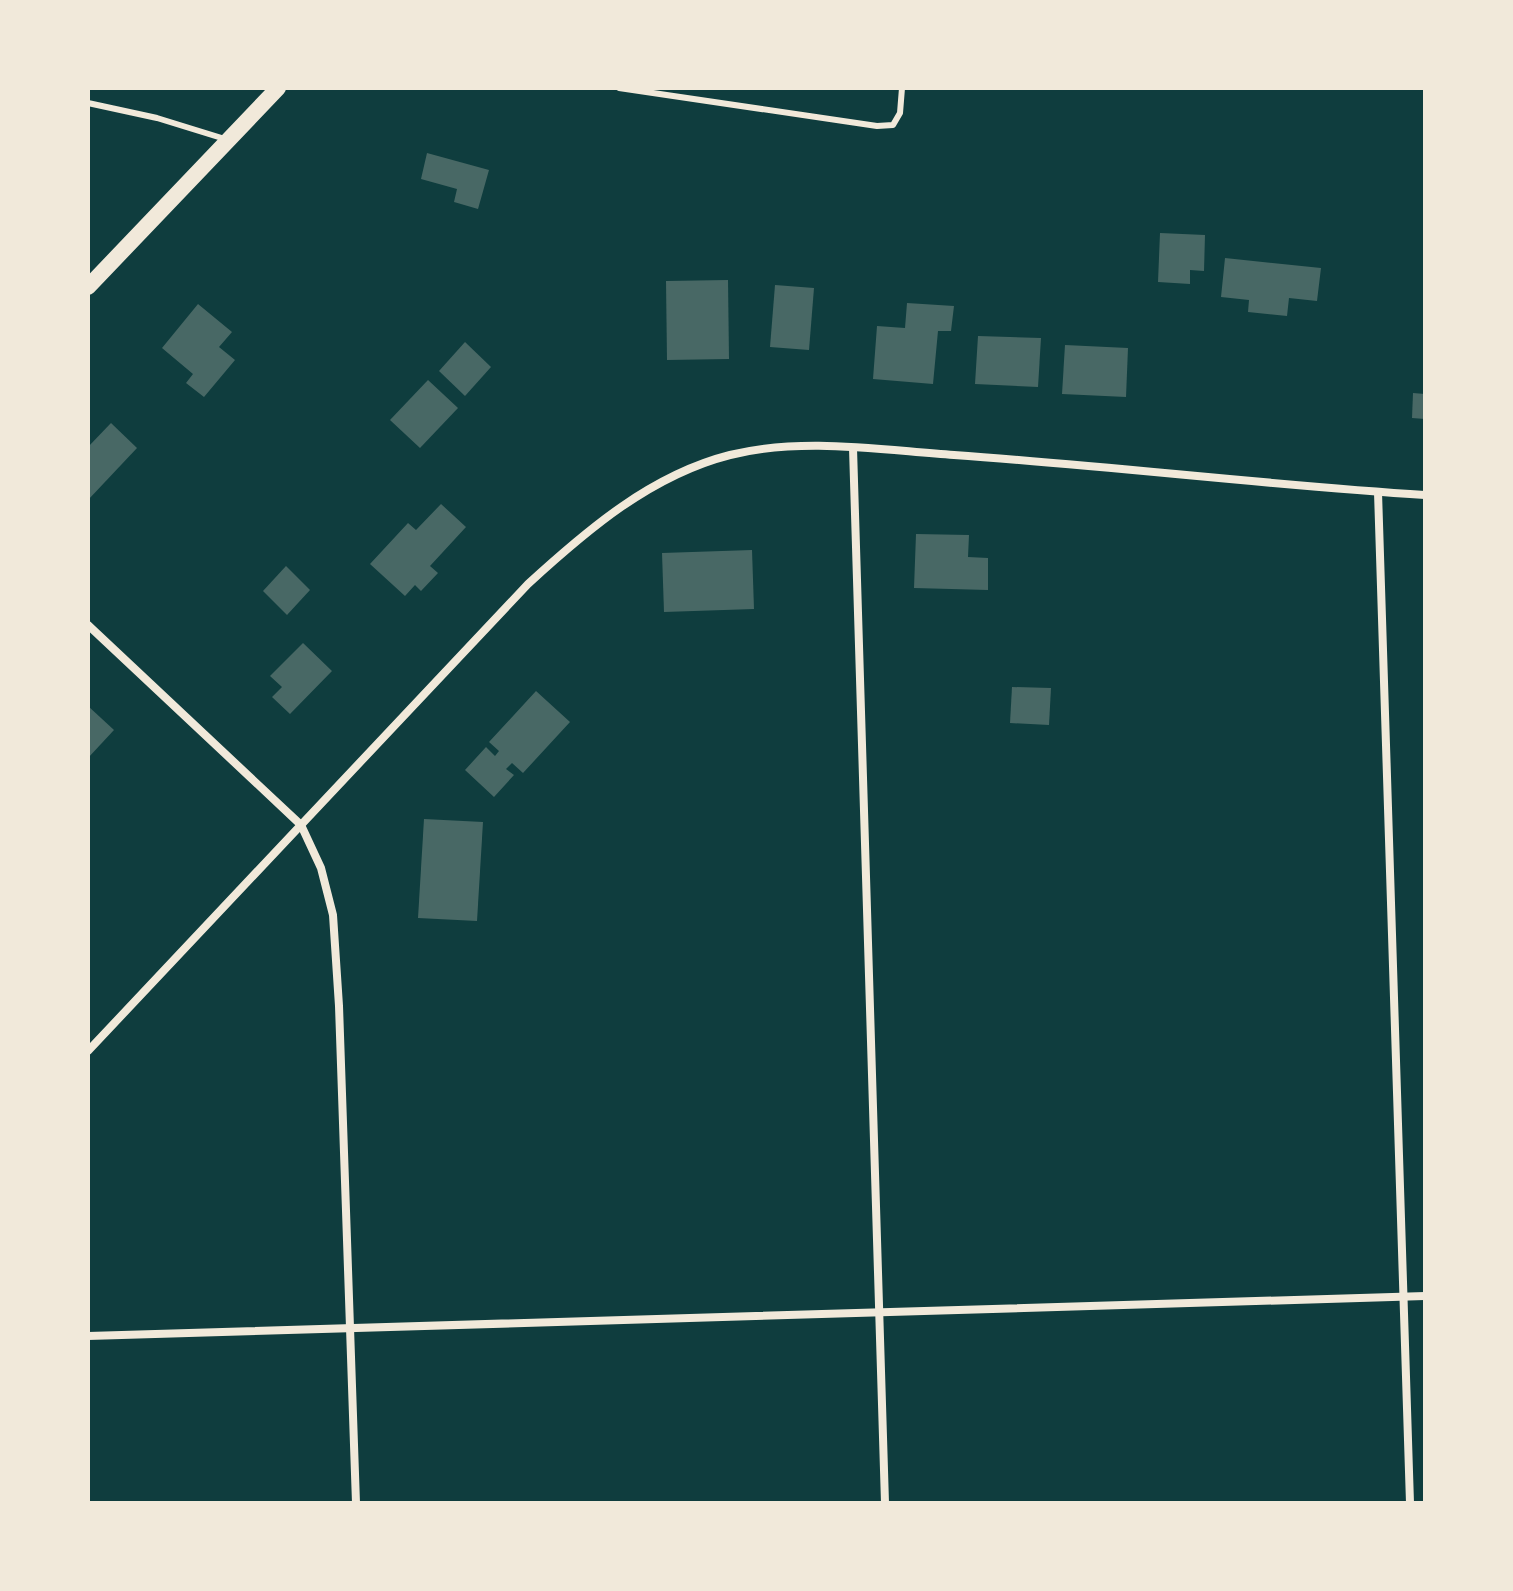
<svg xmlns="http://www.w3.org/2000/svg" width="1513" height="1591" font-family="Inter,sans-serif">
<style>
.building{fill:#486865}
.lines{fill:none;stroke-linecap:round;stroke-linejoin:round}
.service{stroke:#f1e9da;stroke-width:6}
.minor{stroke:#f1e9da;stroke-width:8}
.secondary{stroke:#f1e9da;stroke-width:16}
</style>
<rect width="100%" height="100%" fill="#0f3d3e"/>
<g class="building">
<path d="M 427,153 L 489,170 L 478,209 L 454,202 L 457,189 L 421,179 Z"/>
<path d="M 1160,233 L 1205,235 L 1204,271 L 1190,270 L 1190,284 L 1158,282 Z"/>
<path d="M 1225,258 L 1321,268 L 1317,301 L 1289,298 L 1287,316 L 1248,312 L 1249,300 L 1221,297 Z"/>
<path d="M 728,280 L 729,359 L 667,360 L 666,281 Z"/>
<path d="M 775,285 L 814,288 L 809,350 L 770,347 Z"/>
<path d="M 907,303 L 954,306 L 951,331 L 938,331 L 933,384 L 873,379 L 877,326 L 905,328 Z"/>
<path d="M 198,304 L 232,332 L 219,347 L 235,360 L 204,397 L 186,383 L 193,374 L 162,348 Z"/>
<path d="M 978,336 L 1041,338 L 1038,387 L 975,384 Z"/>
<path d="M 465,342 L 491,367 L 465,396 L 439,371 Z"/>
<path d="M 1065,345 L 1128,348 L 1126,397 L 1062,394 Z"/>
<path d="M 428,380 L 458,408 L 420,448 L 390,420 Z"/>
<path d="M 1413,393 L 1425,394 L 1425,419 L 1412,418 Z"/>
<path d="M 111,423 L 137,448 L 88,500 L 88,447 Z"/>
<path d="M 441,504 L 466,527 L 430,566 L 438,573 L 421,591 L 415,585 L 405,596 L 370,564 L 408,523 L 416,530 Z"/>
<path d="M 916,534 L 969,535 L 968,557 L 988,558 L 988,590 L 914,588 Z"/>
<path d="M 752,550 L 754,609 L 664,612 L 662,553 Z"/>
<path d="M 286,566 L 310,590 L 287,615 L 263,591 Z"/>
<path d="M 303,643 L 332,671 L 290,714 L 272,697 L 282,687 L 270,676 Z"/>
<path d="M 1012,687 L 1051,688 L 1049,725 L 1010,723 Z"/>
<path d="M 536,691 L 570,722 L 523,773 L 512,763 L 506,769 L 514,775 L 494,797 L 465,770 L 486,747 L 495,756 L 499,751 L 489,742 Z"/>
<path d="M 88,706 L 114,730 L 88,758 Z"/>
<path d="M 424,819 L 483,822 L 477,921 L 418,918 Z"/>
</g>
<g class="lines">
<g class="service">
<path d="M 619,88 L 877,126 L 893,125 L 900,113 L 902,88"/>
<path d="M 88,103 L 157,118 L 225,139"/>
</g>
<g class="minor">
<path d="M 853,448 L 885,1503"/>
<path d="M 1378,492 L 1410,1503"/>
<path d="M 88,625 L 301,825 L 321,868 L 333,915 L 339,1006 L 356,1503"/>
<path d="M 88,1051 L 528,584 C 587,530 651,475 730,455 C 803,437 880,450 954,455 C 1111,466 1268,485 1425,495"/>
<path d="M 88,1336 L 1425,1296"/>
</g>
<path class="secondary" d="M 88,287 L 278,88"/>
</g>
<rect width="1513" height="1591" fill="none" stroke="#f1e9da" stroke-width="180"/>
</svg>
